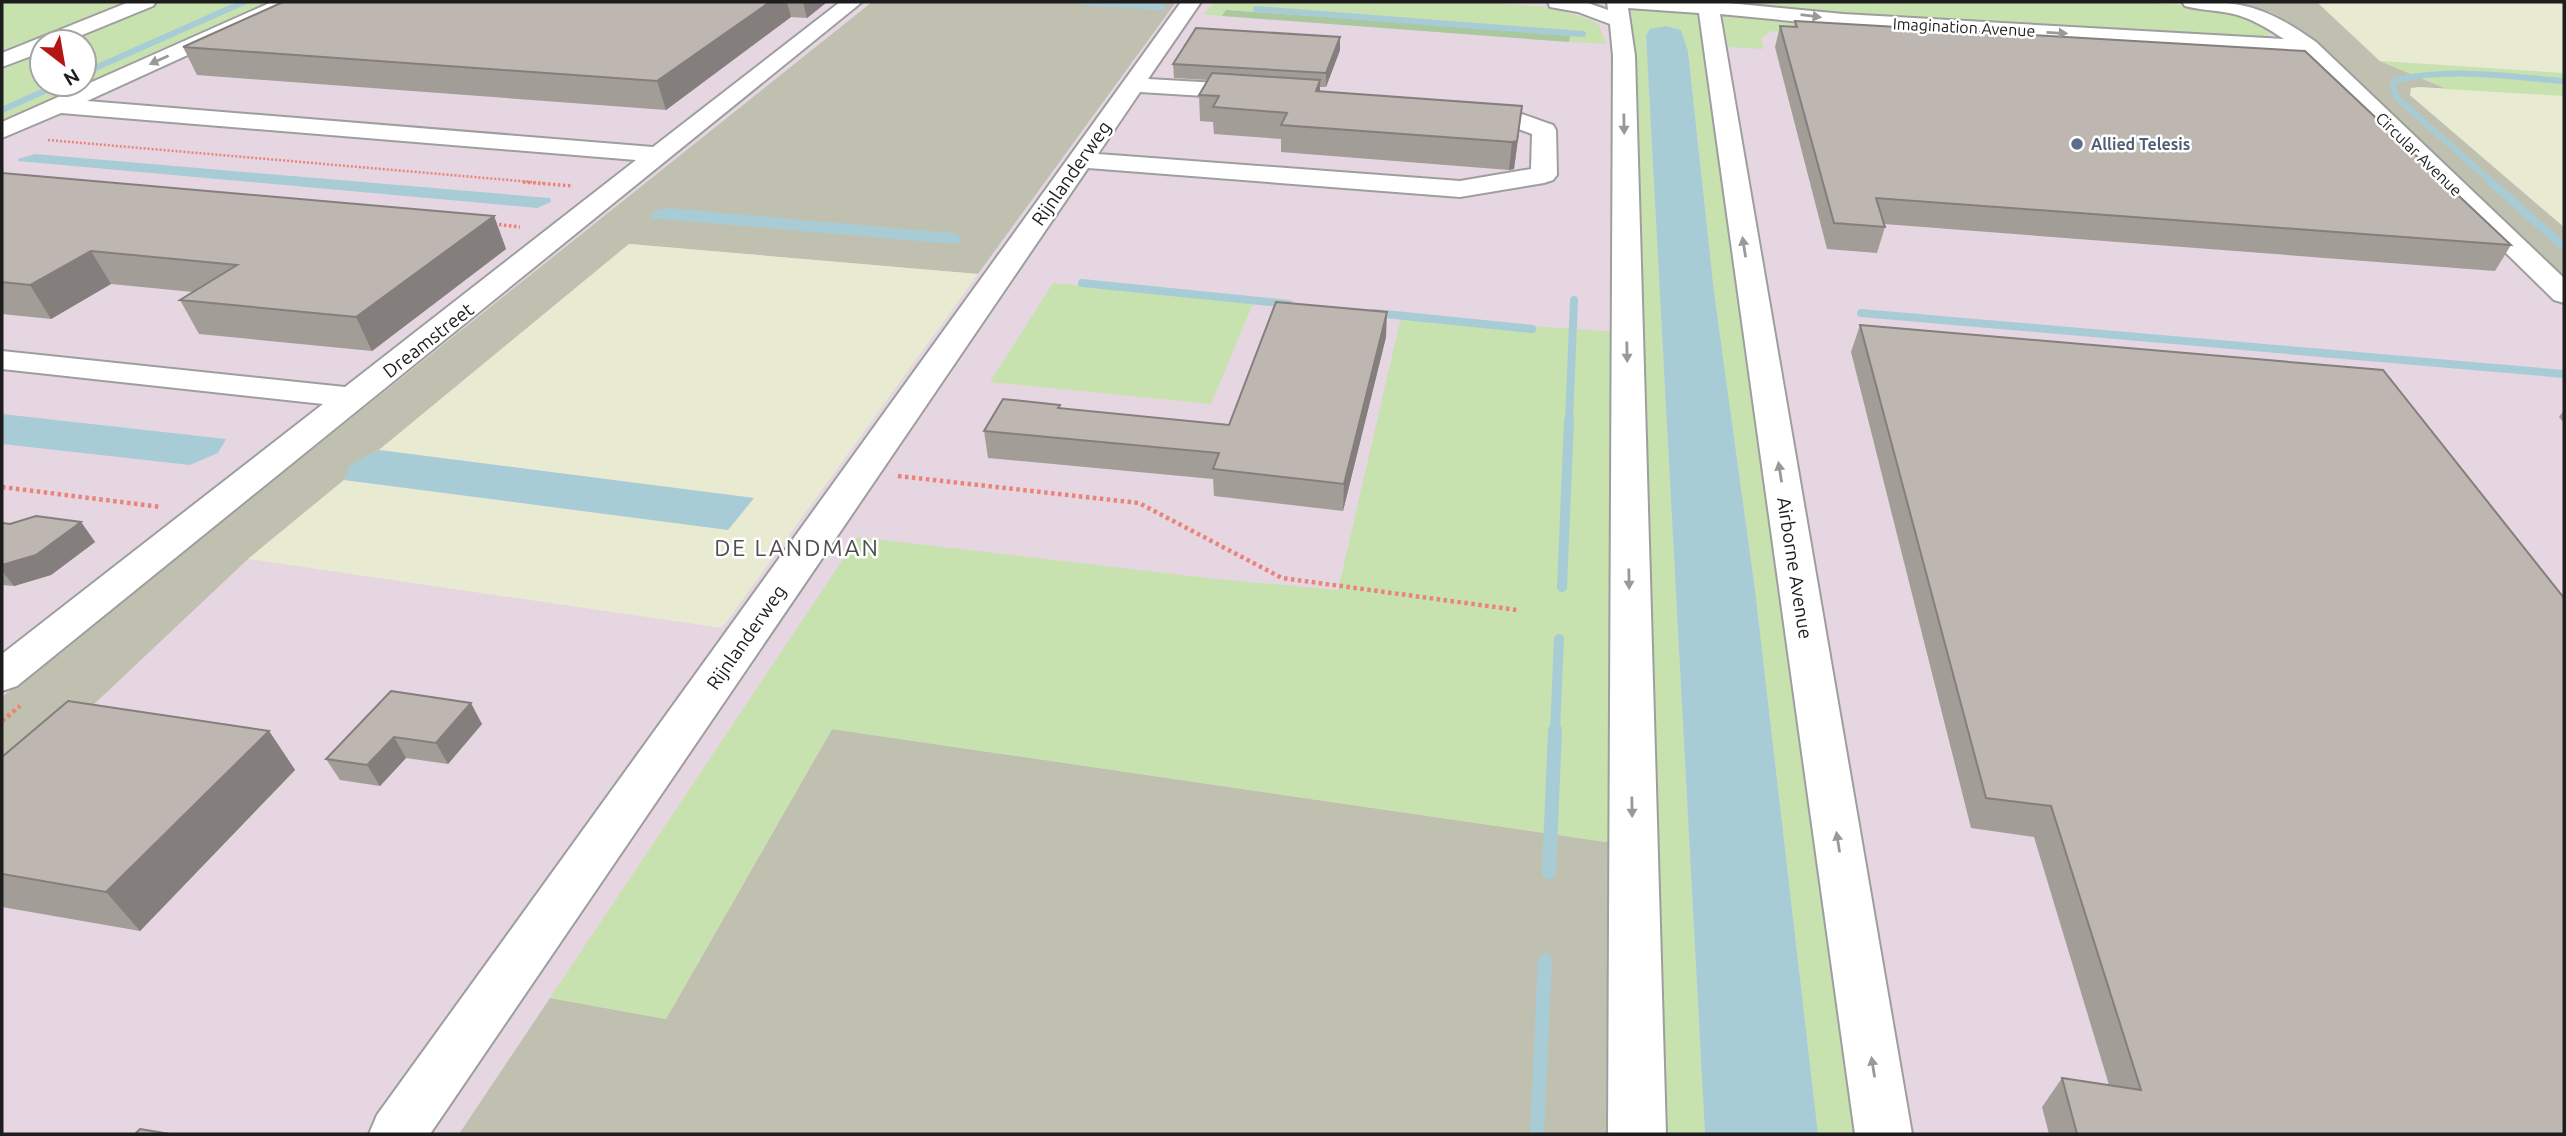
<svg xmlns="http://www.w3.org/2000/svg" width="2566" height="1136" font-family="Ubuntu,sans-serif">
<style>
.industrial{fill:#e5d6e2;fill-rule:evenodd}
.construction{fill:#c0c0b0}
.farmland{fill:#e8ead1}
.grass{fill:#c7e2ae}
.forest{fill:#a9c89d}
.water{fill:#a8ccd6}
.lines{fill:none;stroke-linecap:round;stroke-linejoin:round}
.stream-far3{stroke:#a8ccd6;stroke-width:6}
.stream-far2{stroke:#a8ccd6;stroke-width:8}
.stream-far1{stroke:#a8ccd6;stroke-width:10}
.stream{stroke:#a8ccd6;stroke-width:14}
.minor-casing{stroke:#9e9e9e;stroke-width:4}
.path-far2{stroke:#eb8477;stroke-width:2.5;stroke-dasharray:2 2;stroke-linecap:butt}
.path-far1{stroke:#eb8477;stroke-width:3.5;stroke-dasharray:2.5 2.5;stroke-linecap:butt}
.path{stroke:#eb8477;stroke-width:4.5;stroke-dasharray:3.5 3.5;stroke-linecap:butt}
.minor{fill:#fff;fill-rule:evenodd}
.wall{fill:#a39d98}
.shaded-wall{fill:#847f7c}
.building{fill:#bdb6b1;stroke:#847f7c;stroke-width:2}
.oneway{fill:#999}
.service-dot{fill:#5c6f8a;stroke:#fff;stroke-width:2.5}
.labels{text-anchor:middle;dominant-baseline:central;stroke-width:5;stroke-linejoin:round;paint-order:stroke}
.far-street-label{font-size:16px;fill:#1d1d1d;stroke:#fff}
.far-service-label{font-size:16px;font-weight:bold;fill:#4e5e75;stroke:#fff;text-anchor:start}
.street-label{font-size:19px;fill:#1d1d1d;stroke:#fff}
.quarter-label{font-size:23px;letter-spacing:2px;fill:#505050;stroke:#fff}
</style>
<rect width="100%" height="100%" fill="#edeae4"/>
<path class="industrial" d="M 134,2 L 1891,2 L 2402,29 L 2564,160 L 2564,1134 L 2,1134 L 2,56 ZM 42,42 L 84,42 L 84,84 L 42,84 Z"/>
<g class="construction">
<path d="M 872,2 L 1176,2 L 978,274 L 629,244 L 379,450 L 351,465 L 344,480 L 248,559 L 2,791 L 2,697 Z"/>
<path d="M 2226,2 L 2317,2 L 2380,61 L 2447,89 L 2419,87 L 2410,95 L 2564,227 L 2564,276 L 2438,163 L 2299,29 L 2270,12 Z"/>
<path d="M 832,729 L 1620,844 L 1622,1134 L 459,1134 L 550,998 L 666,1019 Z"/>
</g>
<g class="farmland">
<path d="M 2317,2 L 2564,2 L 2564,73 L 2380,61 Z"/>
<path d="M 2419,87 L 2564,96 L 2564,227 L 2410,95 L 2411,88 Z"/>
<path d="M 629,244 L 978,274 L 722,628 L 248,559 L 344,480 L 729,529 L 754,498 L 379,450 Z"/>
</g>
<g class="grass">
<path d="M 2,2 L 131,2 L 2,54 Z"/>
<path d="M 157,2 L 281,2 L 21,119 L 2,122 L 2,66 L 42,49 L 42,84 L 84,84 L 84,42 L 59,42 Z"/>
<path d="M 1215,2 L 1470,2 L 1548,7 L 1592,20 L 1599,25 L 1606,44 L 1569,42 L 1570,34 L 1226,10 L 1222,16 L 1203,14 Z"/>
<path d="M 1720,2 L 2129,2 L 2205,6 L 2254,17 L 2271,33 L 2263,38 L 2248,40 L 1721,7 Z"/>
<path d="M 1628,8 L 1701,10 L 1865,1134 L 1818,1134 L 1755,590 L 1714,292 L 1688,51 L 1681,30 L 1663,26 L 1646,35 L 1705,1134 L 1654,1134 Z"/>
<path d="M 1721,10 L 2247,60 L 1772,31 L 1761,38 L 1764,49 L 1728,47 Z"/>
<path d="M 2380,61 L 2564,73 L 2564,96 L 2447,89 Z"/>
<path d="M 1053,283 L 1254,301 L 1211,404 L 990,382 Z"/>
<path d="M 1401,317 L 1618,332 L 1620,844 L 832,729 L 666,1019 L 550,998 L 858,537 L 1216,579 L 1338,590 Z"/>
</g>
<path class="forest" d="M 1226,10 L 1570,34 L 1569,42 L 1222,16 Z"/>
<g class="water">
<path d="M 1666,26 L 1681,30 L 1688,51 L 1714,292 L 1755,590 L 1818,1134 L 1705,1134 L 1646,35 L 1650,29 Z"/>
<path d="M 35,154 L 550,198 L 551,202 L 537,208 L 18,161 L 18,159 Z"/>
<path d="M 665,208 L 953,233 L 960,237 L 960,241 L 954,244 L 652,218 L 648,214 Z"/>
<path d="M 2,414 L 226,439 L 218,453 L 190,465 L 2,444 Z"/>
<path d="M 379,450 L 754,498 L 728,530 L 344,480 L 350,465 Z"/>
</g>
<g class="lines">
<g class="stream-far3">
<path d="M 1083,2 L 1162,7"/>
<path d="M 1256,9 L 1583,34"/>
<path d="M 84,73 L 244,2"/>
<path d="M 2,110 L 60,84"/>
<path d="M 2493,183 L 2397,98 L 2393,85 L 2396,80 C 2451,67 2508,77 2564,81"/>
</g>
<g class="stream-far2">
<path d="M 2491,182 L 2564,247"/>
<path d="M 1082,283 L 1289,304"/>
<path d="M 1375,313 L 1532,329"/>
<path d="M 1861,313 L 2564,374"/>
<path d="M 1569,421 L 1574,300"/>
</g>
<g class="stream-far1">
<path d="M 1562,587 L 1569,420"/>
<path d="M 1555,732 L 1559,639"/>
</g>
<g class="stream">
<path d="M 1549,872 L 1555,730"/>
<path d="M 1537,1134 L 1545,961"/>
</g>
<defs>
<g id="minor">
<path d="M 129,2 L 156,2 L 153,6 L 65,42 L 42,42 L 42,52 L 2,67 L 2,53 Z"/>
<path d="M 272,2 L 298,2 L 295,6 L 87,101 L 653,147 L 840,2 L 862,2 L 17,686 L 2,691 L 2,654 L 323,404 L 2,369 L 2,351 L 345,387 L 636,160 L 61,113 L 2,138 L 2,122 Z"/>
<path d="M 1181,2 L 1201,2 L 1148,79 L 1253,85 L 1261,87 L 1264,92 L 1261,97 L 1253,99 L 1140,92 L 1098,154 L 1460,181 L 1531,169 L 1532,134 L 1502,123 L 1461,118 L 1457,113 L 1461,108 C 1491,100 1524,115 1553,125 L 1556,130 L 1557,175 L 1553,180 L 1544,183 L 1460,197 L 1088,168 L 430,1134 L 369,1134 L 377,1115 Z"/>
<path d="M 1548,2 L 1585,2 L 1608,10 L 1607,2 L 1718,2 L 1843,14 L 2284,39 C 2267,28 2250,17 2229,13 C 2215,10 2199,10 2185,6 L 2182,2 C 2242,0 2267,7 2316,42 L 2564,278 L 2564,303 L 2554,300 L 2302,53 L 1843,26 L 1720,14 L 1912,1134 L 1855,1134 L 1699,13 L 1628,8 L 1635,56 L 1666,1134 L 1608,1134 L 1613,56 L 1610,24 L 1578,12 L 1550,7 Z"/>
</g>
</defs>
<use href="#minor" class="minor-casing"/>
<path class="path-far2" d="M 48,140 L 543,183"/>
<g class="path-far1">
<path d="M 523,182 L 573,186"/>
<path d="M 494,224 L 520,227"/>
</g>
<g class="path">
<path d="M 898,476 L 1139,503 L 1282,578 L 1517,610"/>
<path d="M 2,487 L 161,507"/>
<path d="M 2,721 L 20,706"/>
</g>
<use href="#minor" class="minor"/>
</g>
<g class="wall">
<path d="M 283,2 L 827,2 L 807,18 L 791,17 L 666,110 L 197,75 L 183,47 Z"/>
<path d="M 1795,21 L 2511,245 L 2495,271 L 1884,224 L 1885,227 L 1877,253 L 1827,249 L 1775,47 L 1780,26 L 1794,27 Z"/>
<path d="M 1340,37 L 1340,50 L 1326,87 L 1320,87 L 1320,92 L 1519,133 L 1514,169 L 1509,170 L 1281,152 L 1281,139 L 1214,134 L 1213,122 L 1200,121 L 1199,95 L 1208,80 L 1174,78 L 1173,64 Z"/>
<path d="M 2,173 L 494,216 L 506,249 L 372,351 L 199,334 L 180,300 L 193,292 L 111,284 L 51,319 L 2,314 Z"/>
<path d="M 1860,325 L 2564,1134 L 2049,1134 L 2042,1107 L 2062,1078 L 2109,1085 L 2034,837 L 1971,828 L 1851,352 Z"/>
<path d="M 1386,337 L 1343,511 L 1214,496 L 1213,479 L 988,458 L 984,431 L 1060,405 L 1060,408 L 1229,425 Z"/>
<path d="M 2564,410 L 2564,423 L 2559,417 Z"/>
<path d="M 81,522 L 95,542 L 51,575 L 14,586 L 2,585 L 2,523 L 10,524 Z"/>
<path d="M 391,691 L 482,724 L 448,764 L 406,758 L 380,786 L 340,780 L 326,759 Z"/>
<path d="M 269,731 L 295,770 L 140,931 L 2,907 L 2,757 Z"/>
</g>
<g class="shaded-wall">
<path d="M 770,2 L 787,2 L 791,17 L 666,110 L 657,81 Z"/>
<path d="M 803,2 L 827,2 L 807,18 Z"/>
<path d="M 1340,37 L 1340,50 L 1326,87 L 1326,73 Z"/>
<path d="M 1320,80 L 1320,106 L 1316,91 Z"/>
<path d="M 1522,106 L 1514,169 L 1509,170 L 1512,142 Z"/>
<path d="M 494,216 L 506,249 L 372,351 L 356,317 Z"/>
<path d="M 91,251 L 111,284 L 51,319 L 30,285 Z"/>
<path d="M 1387,312 L 1386,337 L 1343,511 L 1344,484 Z"/>
<path d="M 81,522 L 95,542 L 51,575 L 14,586 L 2,571 L 2,565 Z"/>
<path d="M 471,703 L 482,724 L 448,764 L 436,743 Z"/>
<path d="M 269,731 L 295,770 L 140,931 L 106,892 Z"/>
<path d="M 394,737 L 406,758 L 380,786 L 367,765 Z"/>
</g>
<g class="building">
<path d="M 283,2 L 770,2 L 657,81 L 183,47 Z"/>
<path d="M 1795,21 L 2305,51 L 2511,245 L 1876,198 L 1885,227 L 1834,223 L 1780,26 L 1797,27 Z"/>
<path d="M 1196,28 L 1340,37 L 1326,73 L 1173,64 Z"/>
<path d="M 1212,73 L 1320,80 L 1316,91 L 1522,106 L 1517,141 L 1512,142 L 1281,125 L 1287,113 L 1213,107 L 1219,96 L 1199,95 Z"/>
<path d="M 2,173 L 494,216 L 356,317 L 180,300 L 237,265 L 91,251 L 30,285 L 2,282 Z"/>
<path d="M 1276,302 L 1387,312 L 1344,484 L 1213,469 L 1219,453 L 984,431 L 1003,399 L 1060,405 L 1058,408 L 1229,425 Z"/>
<path d="M 1860,325 L 2383,370 L 2564,598 L 2564,1134 L 2077,1134 L 2062,1078 L 2141,1090 L 2051,806 L 1986,798 Z"/>
<path d="M 36,516 L 81,522 L 36,555 L 2,565 L 2,523 L 10,524 Z"/>
<path d="M 391,691 L 471,703 L 436,743 L 394,737 L 367,765 L 326,759 Z"/>
<path d="M 68,701 L 269,731 L 106,892 L 2,874 L 2,757 Z"/>
<path d="M 140,1129 L 170,1134 L 135,1134 Z"/>
</g>
<defs><path id="oneway-solid" d="M-6-.8H1V-3.2L6.5 0L1 3.2V.8H-6Z" transform="scale(1.75)"/></defs>
<g class="oneway">
<use href="#oneway-solid" transform="translate(1811 16) rotate(7)"/>
<use href="#oneway-solid" transform="translate(2057 33) rotate(3)"/>
<use href="#oneway-solid" transform="translate(159 60) rotate(156)"/>
<use href="#oneway-solid" transform="translate(1624 124) rotate(89)"/>
<use href="#oneway-solid" transform="translate(1744 247) rotate(-99)"/>
<use href="#oneway-solid" transform="translate(1627 352) rotate(89)"/>
<use href="#oneway-solid" transform="translate(1780 472) rotate(-99)"/>
<use href="#oneway-solid" transform="translate(1629 579) rotate(89)"/>
<use href="#oneway-solid" transform="translate(1632 807) rotate(89)"/>
<use href="#oneway-solid" transform="translate(1838 842) rotate(-99)"/>
<use href="#oneway-solid" transform="translate(1873 1067) rotate(-99)"/>
</g>
<circle class="service-dot" cx="2077" cy="144" r="7"/>
<g class="labels">
<g class="far-street-label">
<text transform="translate(1964 27) rotate(3)">Imagination Avenue</text>
<text transform="translate(2419 154) rotate(44)">Circular Avenue</text>
</g>
<g class="far-service-label">
<text x="2091" y="144">Allied Telesis</text>
</g>
<g class="street-label">
<text transform="translate(1071 173) rotate(-55)">Rijnlanderweg</text>
<text transform="translate(428 340) rotate(-38)">Dreamstreet</text>
<text transform="translate(1795 568) rotate(81)">Airborne Avenue</text>
<text transform="translate(746 637) rotate(-55)">Rijnlanderweg</text>
</g>
<g class="quarter-label">
<text x="797" y="547">DE LANDMAN</text>
</g>
</g>
<rect width="2566" height="1136" fill="none" stroke="#1d1d1d" stroke-width="7"/>
<g transform="translate(63 63) rotate(149)"><circle r="33" fill="#ffffff" stroke="#a5a5a5" stroke-width="2"/>
<path d="M0-5L12 26L0 18L-12 26Z" fill="#b51615"/>
<text y="-10" font-size="19" font-weight="bold" text-anchor="middle" fill="#1d1d1d">N</text>
</g>
</svg>
